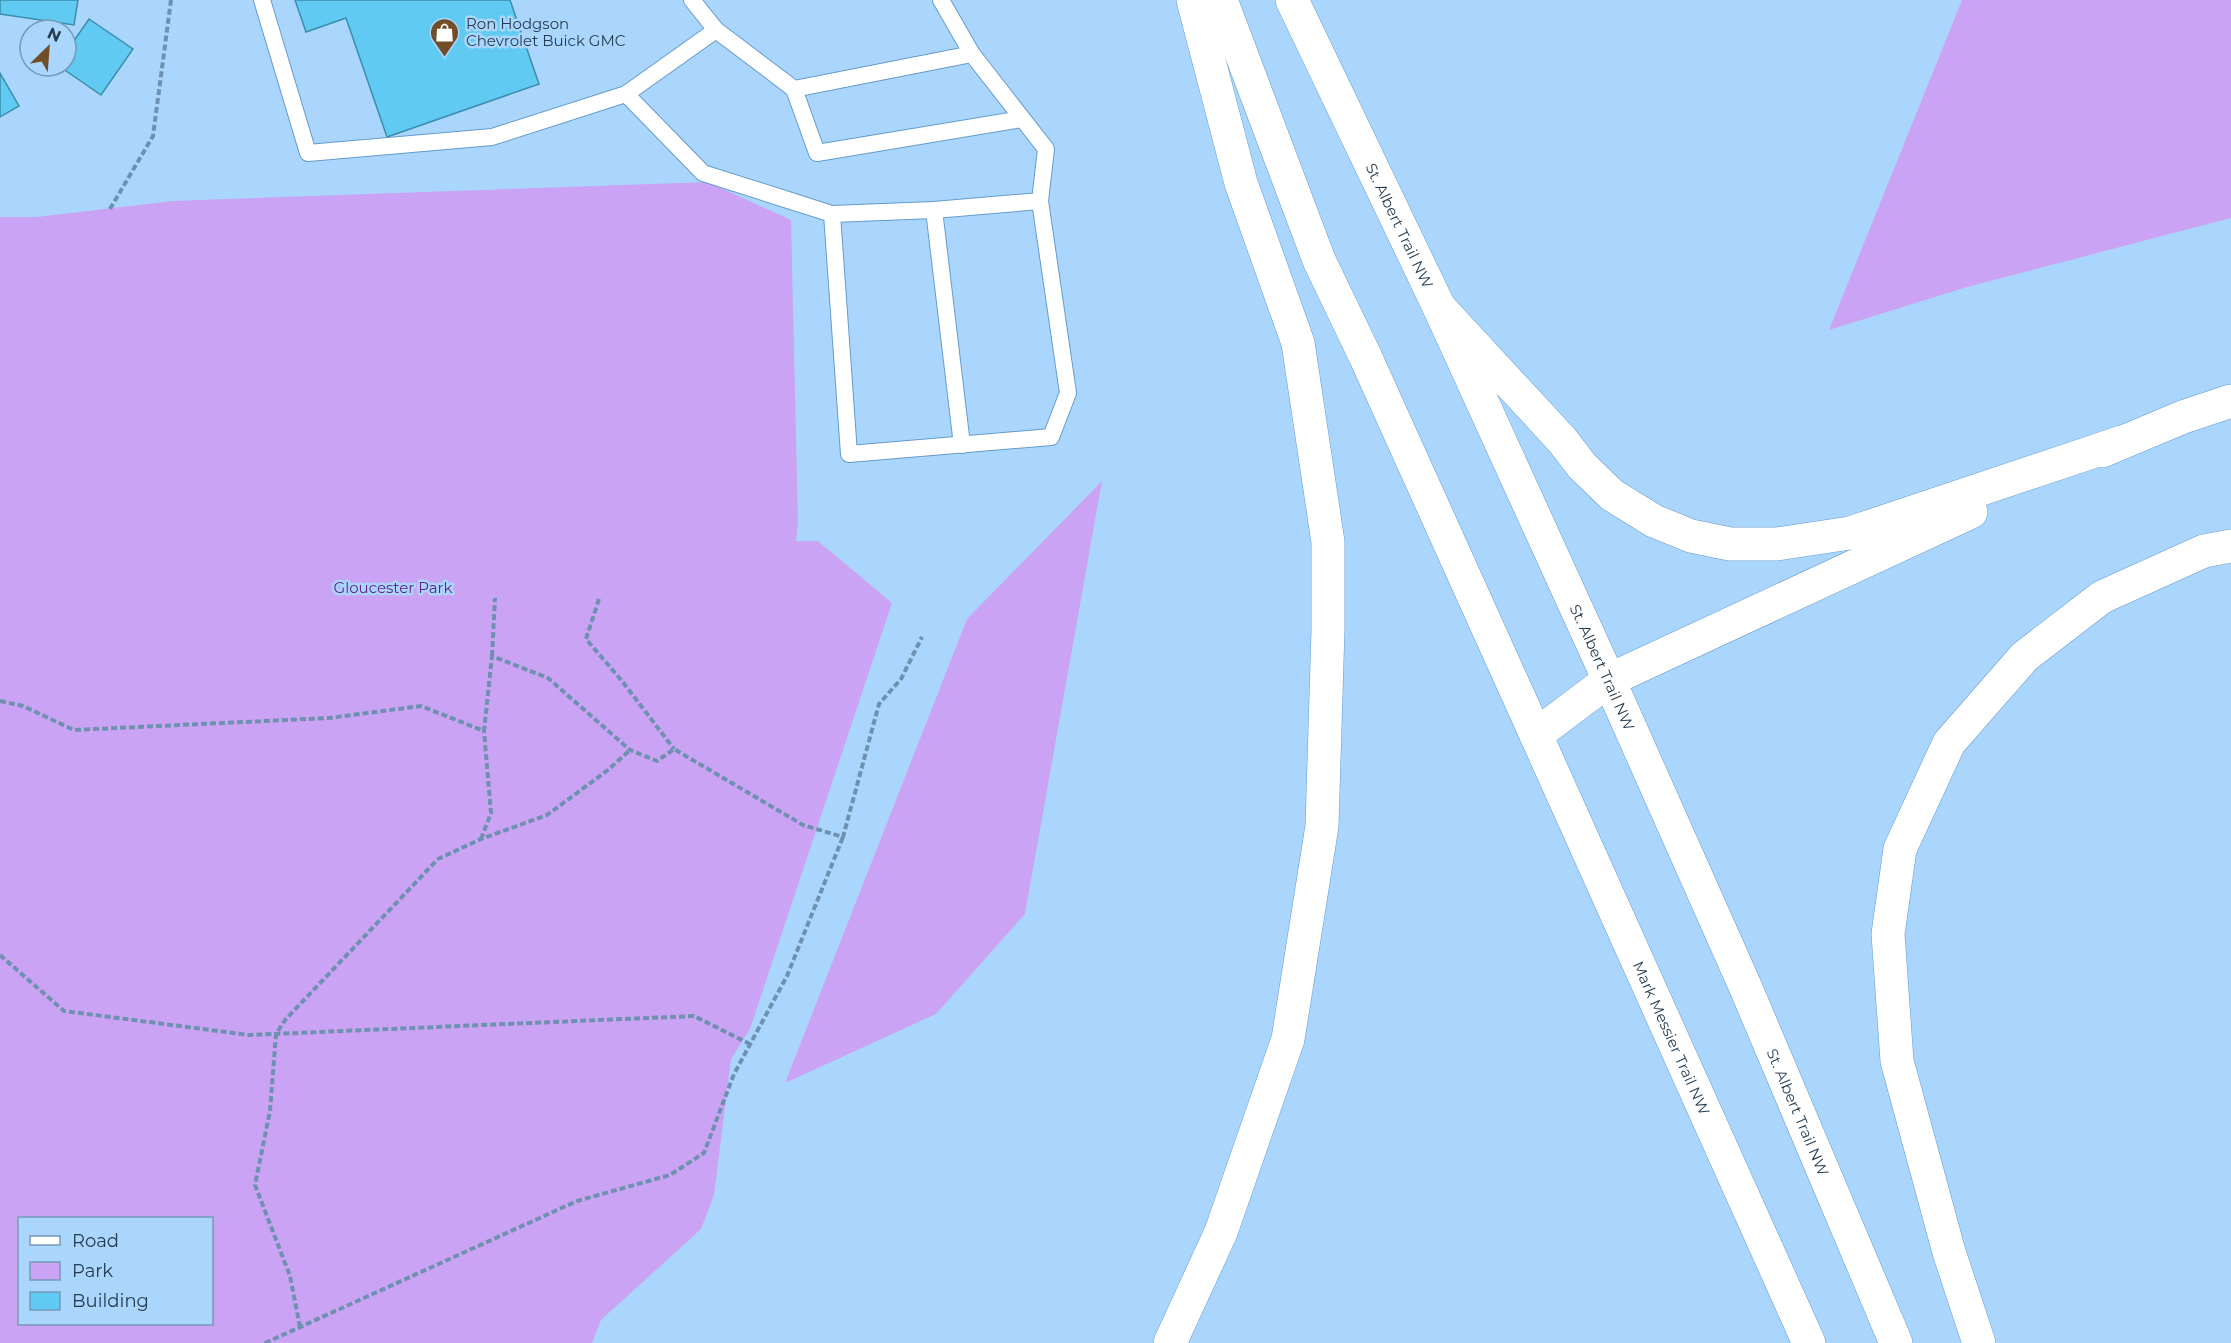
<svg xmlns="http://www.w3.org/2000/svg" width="2231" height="1343" font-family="Montserrat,sans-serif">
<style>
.green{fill:#cba3f5;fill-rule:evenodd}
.building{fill:#60caf3;stroke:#3b8dac;stroke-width:1.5}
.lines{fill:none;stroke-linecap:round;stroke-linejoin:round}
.lane-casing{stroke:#659bca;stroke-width:18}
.primary-casing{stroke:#659bca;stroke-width:34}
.highway-casing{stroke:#659bca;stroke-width:34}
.path{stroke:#6e91b0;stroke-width:4;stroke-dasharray:6 3;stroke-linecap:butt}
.lane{stroke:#fff;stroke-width:16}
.primary{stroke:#fff;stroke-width:33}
.highway{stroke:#fff;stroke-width:33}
.labels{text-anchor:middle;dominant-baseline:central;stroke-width:5;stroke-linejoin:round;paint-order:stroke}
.poi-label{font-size:15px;fill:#263d51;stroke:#aad6fe;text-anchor:start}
.street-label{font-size:15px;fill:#263d51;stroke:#aad6fe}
.park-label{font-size:15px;fill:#60208e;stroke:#aad6fe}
</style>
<rect width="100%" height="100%" fill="#aad6fe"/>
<g class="green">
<path d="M 1962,0 L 2231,0 L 2231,218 L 1967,287 L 1829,330 Z"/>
<path d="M 708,182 L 791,220 L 798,523 L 796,541 L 818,541 L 892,603 L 750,1029 L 731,1059 L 714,1195 L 701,1229 L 601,1320 L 592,1343 L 0,1343 L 0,217 L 37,217 L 172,201 ZM 20,1218 L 212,1218 L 212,1324 L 20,1324 Z"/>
<path d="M 1102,481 L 1025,914 L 936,1014 L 785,1083 L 967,619 Z"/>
</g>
<g class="building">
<path d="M 0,0 L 78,0 L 74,25 L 0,14 Z"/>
<path d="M 295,0 L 510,0 L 539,84 L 387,137 L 346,18 L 306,32 Z"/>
<path d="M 89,19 L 133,49 L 101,95 L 59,66 L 66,66 L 66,52 Z"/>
<path d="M 0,73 L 19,106 L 0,117 Z"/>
</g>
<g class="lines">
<defs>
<g id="lane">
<path d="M 262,0 L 308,153 L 492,137 L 626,94 L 716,30"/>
<path d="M 692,0 L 716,30 L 794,89 L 817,153 L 1022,119"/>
<path d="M 941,0 L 972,54 L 1046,149 L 1040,201 L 1068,393 L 1051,437 L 849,454 L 832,214 L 934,210 L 1040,201"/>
<path d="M 794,89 L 972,54"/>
<path d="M 626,94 L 703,173 L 832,214"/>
<path d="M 934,210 L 962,445"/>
</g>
<g id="primary">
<path id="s1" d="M 1221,0 L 1319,260 L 1366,358 L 1536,735 L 1809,1343"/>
<path id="s2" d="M 1292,0 L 1439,307 L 1609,680 L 1745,986 L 1896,1343"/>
</g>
<g id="highway">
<path d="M 1439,307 L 1562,440 L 1582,466 L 1612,495 L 1654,521 L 1691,536 L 1730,544 L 1777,544 L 1850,533 L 2122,442"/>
<path d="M 2102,451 L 2183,417 L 2231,401"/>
<path d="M 1536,735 L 1609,680 L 1971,512"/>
<path d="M 1170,1343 L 1221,1232 L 1288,1039 L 1322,826 L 1328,630 L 1328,542 L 1298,343 L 1241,183 L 1193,0"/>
<path d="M 1979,1343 L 1949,1252 L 1897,1061 L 1888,934 L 1900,849 L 1949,743 L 2024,657 L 2102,597 L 2204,551 L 2231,546"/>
</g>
</defs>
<use href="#lane" class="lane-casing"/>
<use href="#primary" class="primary-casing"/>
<use href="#highway" class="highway-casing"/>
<g class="path">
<path d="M 110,209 L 153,136 L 171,0"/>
<path d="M 599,599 L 586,639 L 622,681 L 674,749"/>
<path d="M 492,656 L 495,598"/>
<path d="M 0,701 L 23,706 L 74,730 L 329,718 L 421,706 L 484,731 L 492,656 L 548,678 L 630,750 L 657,761 L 674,749 L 803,825 L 843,837 L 879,704 L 901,679 L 922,637"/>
<path d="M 481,839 L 491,813 L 484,731"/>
<path d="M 0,955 L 64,1011 L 249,1035 L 694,1016 L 750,1044"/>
<path d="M 300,1327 L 290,1276 L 255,1185 L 270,1111 L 276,1034 L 285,1020 L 438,859 L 481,839 L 547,815 L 608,770 L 630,750"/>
<path d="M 265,1343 L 577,1201 L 670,1175 L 704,1153 L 734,1074 L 787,976 L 843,837"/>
</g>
<use href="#lane" class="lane"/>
<use href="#primary" class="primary"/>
<use href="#highway" class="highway"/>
</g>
<defs>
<symbol id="shop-pin" viewBox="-11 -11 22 30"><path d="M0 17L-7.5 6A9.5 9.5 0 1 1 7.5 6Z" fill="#724e28" stroke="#aad6fe"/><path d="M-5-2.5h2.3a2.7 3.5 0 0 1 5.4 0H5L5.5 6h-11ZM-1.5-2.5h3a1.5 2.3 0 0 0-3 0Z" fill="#fff"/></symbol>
</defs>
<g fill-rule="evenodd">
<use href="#shop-pin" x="428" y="16" width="33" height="45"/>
</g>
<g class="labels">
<g class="poi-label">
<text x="466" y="23">Ron Hodgson<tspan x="466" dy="17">Chevrolet Buick GMC</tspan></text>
</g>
<g class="street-label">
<text stroke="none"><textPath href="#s2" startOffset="250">St. Albert Trail NW</textPath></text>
<text stroke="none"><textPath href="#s2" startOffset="736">St. Albert Trail NW</textPath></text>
<text stroke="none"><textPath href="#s1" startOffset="1132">Mark Messier Trail NW</textPath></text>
<text stroke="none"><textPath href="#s2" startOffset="1222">St. Albert Trail NW</textPath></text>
</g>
<g class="park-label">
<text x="393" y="587">Gloucester Park</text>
</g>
</g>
<rect x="18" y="1217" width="195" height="108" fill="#aad6fe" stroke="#7599b9" stroke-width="1.5"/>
<rect x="30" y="1236" width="30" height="9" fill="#ffffff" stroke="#7599b9" stroke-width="1.5"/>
<text x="72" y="1247" font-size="18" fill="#263d51">Road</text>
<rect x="30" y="1262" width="30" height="18" fill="#cba3f5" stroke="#7599b9" stroke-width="1.5"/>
<text x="72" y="1277" font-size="18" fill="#263d51">Park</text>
<rect x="30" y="1292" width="30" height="18" fill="#60caf3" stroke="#7599b9" stroke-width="1.5"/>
<text x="72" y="1307" font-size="18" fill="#263d51">Building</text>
<g transform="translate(48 48) rotate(25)"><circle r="28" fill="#aad6fe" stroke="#7599b9" stroke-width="1.5"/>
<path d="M0-4.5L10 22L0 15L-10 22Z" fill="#724e28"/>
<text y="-9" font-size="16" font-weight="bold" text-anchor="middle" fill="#263d51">N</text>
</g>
</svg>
